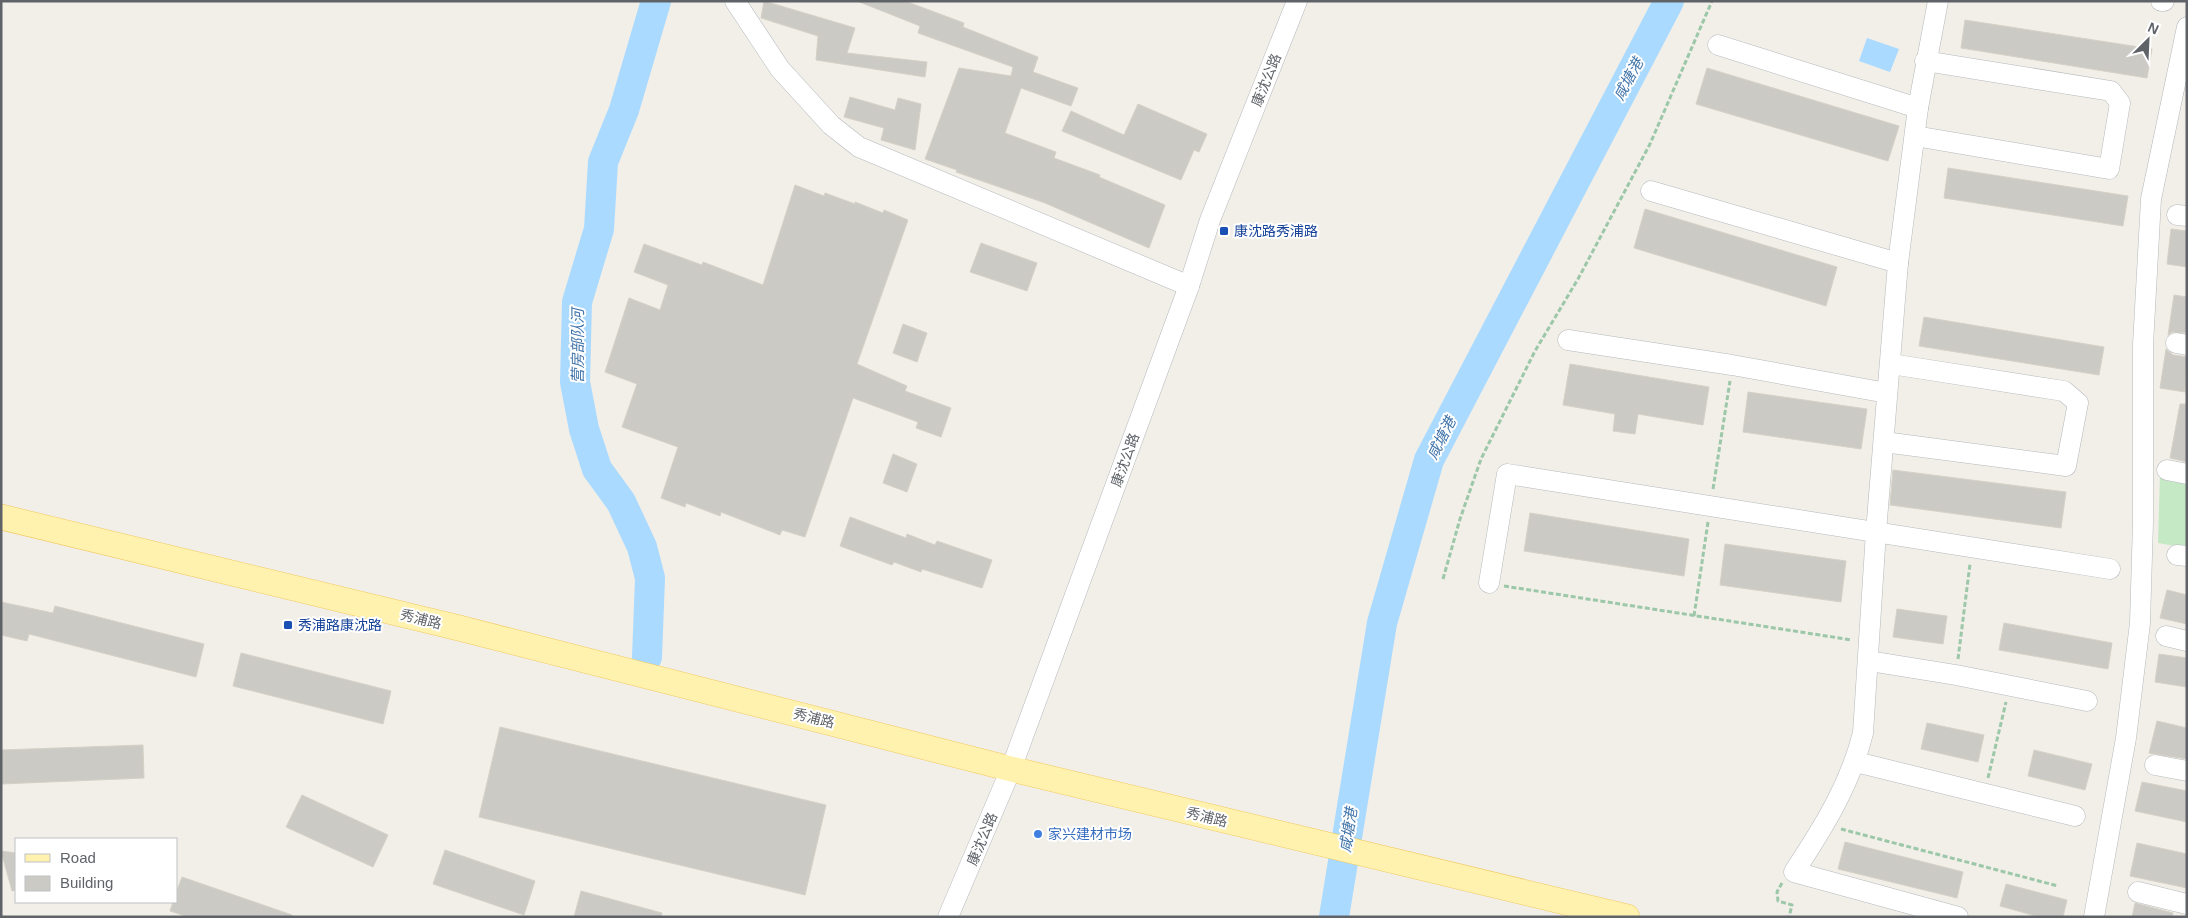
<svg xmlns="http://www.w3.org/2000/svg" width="2188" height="918" font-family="Arial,'Noto Sans SC',sans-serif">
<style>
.green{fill:#c5e8c5}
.water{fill:#aadaff}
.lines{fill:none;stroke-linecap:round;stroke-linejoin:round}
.river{stroke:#aadaff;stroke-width:30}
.building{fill:#cccac5;stroke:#d6d1c6}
.minor-casing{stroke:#b5b8bc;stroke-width:21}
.major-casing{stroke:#f2c960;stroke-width:26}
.path{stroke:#9cc7a9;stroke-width:3;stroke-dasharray:5 2.5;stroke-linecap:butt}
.minor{stroke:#fff;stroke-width:20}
.major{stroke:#fff2af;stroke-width:25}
.transit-dot{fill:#1a4fb4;stroke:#fff;stroke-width:2}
.shop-dot{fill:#3f7fe0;stroke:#fff;stroke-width:2}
.labels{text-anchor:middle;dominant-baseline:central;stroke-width:4;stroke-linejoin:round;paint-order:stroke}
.street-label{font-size:14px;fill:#5f6368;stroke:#fff}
.transit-label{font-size:14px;fill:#164399;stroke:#fff;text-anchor:start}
.shop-label{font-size:14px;fill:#366cbe;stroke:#fff;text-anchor:start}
.water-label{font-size:15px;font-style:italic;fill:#4174aa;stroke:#fff}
</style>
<rect width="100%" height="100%" fill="#f1efe8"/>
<path class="green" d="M 2160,475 L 2187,481 L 2187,548 L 2158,543 Z"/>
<path class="water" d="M 1867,38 L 1899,49 L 1890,72 L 1859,61 Z"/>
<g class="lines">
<g class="river">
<path d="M 647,657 L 650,578 L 642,547 L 621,502 L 597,469 L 584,429 L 575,382 L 577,302 L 599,229 L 603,162 L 624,110 L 656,1"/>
<path d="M 1334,917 L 1382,623 L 1429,460 L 1669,1"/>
</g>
</g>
<g class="building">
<path d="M 764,1 L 855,28 L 847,53 L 927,62 L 925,77 L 816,60 L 818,36 L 761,18 Z"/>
<path d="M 857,1 L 905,1 L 964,23 L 963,27 L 1038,57 L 1033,72 L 1078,88 L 1071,106 L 1021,88 L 1005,133 L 1056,152 L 1054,158 L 1100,175 L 1099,177 L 1165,205 L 1149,248 L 1045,203 L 956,172 L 957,170 L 925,159 L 959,68 L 1011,76 L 1013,67 L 918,33 L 920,26 Z"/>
<path d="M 1965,20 L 2152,49 L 2147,78 L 1961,48 Z"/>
<path d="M 1707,68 L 1899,126 L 1888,161 L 1696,104 Z"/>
<path d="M 850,97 L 895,110 L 898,98 L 921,104 L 915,150 L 881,140 L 884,128 L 844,117 Z"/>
<path d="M 1138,104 L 1207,134 L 1199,152 L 1194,150 L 1181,180 L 1062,131 L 1071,111 L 1124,135 Z"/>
<path d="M 1948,168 L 2128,196 L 2123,226 L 1944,198 Z"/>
<path d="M 795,185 L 824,196 L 825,193 L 855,204 L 855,202 L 883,213 L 884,210 L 908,220 L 857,364 L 907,386 L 905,391 L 951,408 L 941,437 L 916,428 L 918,422 L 853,398 L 805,537 L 782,530 L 780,535 L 721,512 L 720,516 L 686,503 L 685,507 L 661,498 L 678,447 L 622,427 L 637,384 L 605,372 L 629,298 L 660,310 L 668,285 L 634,272 L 644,244 L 702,265 L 703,262 L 763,285 Z"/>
<path d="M 1645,209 L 1837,267 L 1826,306 L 1634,248 Z"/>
<path d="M 2171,229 L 2187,231 L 2187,267 L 2167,264 Z"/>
<path d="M 981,243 L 1037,263 L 1027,291 L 970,272 Z"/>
<path d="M 2174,295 L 2187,297 L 2187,333 L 2172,332 L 2168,335 Z"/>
<path d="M 1924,317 L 2104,347 L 2099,375 L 1919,346 Z"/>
<path d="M 903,324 L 927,333 L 917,362 L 893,353 Z"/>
<path d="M 2166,349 L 2173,355 L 2187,357 L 2185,392 L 2160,388 Z"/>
<path d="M 1570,364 L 1709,387 L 1703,425 L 1638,414 L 1635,434 L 1613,431 L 1615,414 L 1563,405 Z"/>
<path d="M 1748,392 L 1867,409 L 1861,449 L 1743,432 Z"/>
<path d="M 2180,404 L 2187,404 L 2187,462 L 2170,458 Z"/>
<path d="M 893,454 L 917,464 L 907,492 L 883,483 Z"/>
<path d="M 1893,470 L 2066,492 L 2061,528 L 1890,505 Z"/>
<path d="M 1530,513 L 1689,539 L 1684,576 L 1524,551 Z"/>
<path d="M 850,517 L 906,538 L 907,534 L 935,545 L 937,541 L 992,560 L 982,588 L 922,569 L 921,572 L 894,562 L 892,565 L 840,546 Z"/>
<path d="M 1725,544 L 1846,561 L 1841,602 L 1720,585 Z"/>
<path d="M 2167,590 L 2187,595 L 2187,624 L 2160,618 Z"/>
<path d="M 1,602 L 53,613 L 55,606 L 204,644 L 196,677 L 29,634 L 27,641 L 1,635 Z"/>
<path d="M 1897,609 L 1947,616 L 1943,644 L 1893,637 Z"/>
<path d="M 2004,623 L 2112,643 L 2108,669 L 1999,650 Z"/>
<path d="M 241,653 L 391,691 L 383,724 L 233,686 Z"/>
<path d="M 2159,654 L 2187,658 L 2187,687 L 2155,682 Z"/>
<path d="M 2157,721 L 2187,728 L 2187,759 L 2149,753 Z"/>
<path d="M 1927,723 L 1984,735 L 1978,762 L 1921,749 Z"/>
<path d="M 500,727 L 826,805 L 805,895 L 479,817 Z"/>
<path d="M 143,745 L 144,778 L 1,784 L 1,750 Z"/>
<path d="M 2034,750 L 2092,764 L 2085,790 L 2028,776 Z"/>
<path d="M 2142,782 L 2187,791 L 2187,822 L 2135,811 Z"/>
<path d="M 302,795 L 388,835 L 373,867 L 286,827 Z"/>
<path d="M 1845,842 L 1963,872 L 1957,898 L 1838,869 Z"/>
<path d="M 2137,843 L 2187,854 L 2187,888 L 2130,876 Z"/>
<path d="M 445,850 L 535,881 L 524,915 L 433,884 Z"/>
<path d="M 1,851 L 16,853 L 16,890 L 12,891 Z"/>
<path d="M 182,877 L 292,915 L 292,917 L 188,917 L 170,911 L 173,902 L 176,902 L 176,893 Z"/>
<path d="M 2006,884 L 2067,900 L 2063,917 L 2039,917 L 2000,906 Z"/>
<path d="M 581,891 L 662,913 L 661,917 L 574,917 Z"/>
<path d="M 2135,903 L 2173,913 L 2172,917 L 2132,917 Z"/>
</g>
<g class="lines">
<defs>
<g id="minor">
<path d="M 735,1 L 780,69 L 831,125 L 859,147 L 1189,286"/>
<path d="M 1938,1 L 1918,108 L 1898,263 L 1876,532 L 1863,733 C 1850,785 1823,828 1794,872 L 1958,917"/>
<path d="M 2161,1 L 2164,1"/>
<path d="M 1718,45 L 1918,108"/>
<path d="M 1915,136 L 2109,169 L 2120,103 L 2111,91 L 1925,61"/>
<path d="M 1651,191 L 1898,263"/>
<path d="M 2177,215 L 2187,216"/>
<path d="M 1568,340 L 1732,365 L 1887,393"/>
<path d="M 2176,343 L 2187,345"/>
<path d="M 1884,442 L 2066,466 L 2078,403 L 2064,391 L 1891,364"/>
<path d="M 2167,470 L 2187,474"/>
<path d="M 2177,555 L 2187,556"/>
<path d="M 1489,583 L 1507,474 L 2110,569"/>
<path d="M 2166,636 L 2187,641"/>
<path d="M 1869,661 L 1956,675 L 2087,701"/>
<path d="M 1856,762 L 2075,816"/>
<path d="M 2155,765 L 2187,771"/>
<path d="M 2138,892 L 2187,904"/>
<path d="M 948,917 L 1011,769 L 1189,286 L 1210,220 L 1297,1"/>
<path d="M 2094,917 L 2126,738 L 2140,623 L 2143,522 L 2143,345 L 2151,199 L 2187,27"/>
</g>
<path id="major" d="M 1,517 L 459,628 L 1011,769 L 1627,917"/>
</defs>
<use href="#minor" class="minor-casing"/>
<use href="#major" class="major-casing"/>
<g class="path">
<path d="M 1713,489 L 1730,381"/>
<path d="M 1443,579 L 1460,519 L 1481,459 L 1535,351 L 1578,279 L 1650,144 L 1712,1"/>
<path d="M 1504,586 L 1852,640"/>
<path d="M 1694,616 L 1708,522"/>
<path d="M 1958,659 L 1970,564"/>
<path d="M 1988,778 L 2006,702"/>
<path d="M 1841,829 L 2058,886"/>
<path d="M 1782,883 L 1777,892 L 1778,901 L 1792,905 L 1789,917"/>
</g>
<use href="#minor" class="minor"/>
<use href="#major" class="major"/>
</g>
<g class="transit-dot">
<rect x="1219" y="226" width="10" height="10" rx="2.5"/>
<rect x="283" y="620" width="10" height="10" rx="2.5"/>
</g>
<circle class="shop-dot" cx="1038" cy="834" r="5"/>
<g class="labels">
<g class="street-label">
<text transform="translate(1266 80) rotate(-68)">康沈公路</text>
<text transform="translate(1125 460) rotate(-70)">康沈公路</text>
<text transform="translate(421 619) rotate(14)">秀浦路</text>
<text transform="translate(814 718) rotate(14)">秀浦路</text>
<text transform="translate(1207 817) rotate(14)">秀浦路</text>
<text transform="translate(982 839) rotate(-67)">康沈公路</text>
</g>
<g class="transit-label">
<text x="1234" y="231">康沈路秀浦路</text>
<text x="298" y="625">秀浦路康沈路</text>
</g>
<g class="shop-label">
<text x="1048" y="834">家兴建材市场</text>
</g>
<g class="water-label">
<text transform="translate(1628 79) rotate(-62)">咸塘港</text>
<text transform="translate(577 346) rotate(-90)">营房部队河</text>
<text transform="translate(1441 438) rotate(-63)">咸塘港</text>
<text transform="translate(1348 830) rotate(-81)">咸塘港</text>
</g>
</g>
<rect width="2188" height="918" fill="none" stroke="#5f6368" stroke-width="5"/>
<rect x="15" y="838" width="162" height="65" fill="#ffffff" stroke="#bfc1c3"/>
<rect x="25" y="854" width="25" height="8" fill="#fff2af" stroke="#bfc1c3"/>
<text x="60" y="863" font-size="15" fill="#5f6368">Road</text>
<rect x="25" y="876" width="25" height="15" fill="#cccac5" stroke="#bfc1c3"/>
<text x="60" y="888" font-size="15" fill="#5f6368">Building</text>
<g transform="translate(2148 40) rotate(24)" stroke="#ffffff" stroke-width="4" paint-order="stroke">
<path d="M0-4L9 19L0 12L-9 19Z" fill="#5f6368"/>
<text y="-8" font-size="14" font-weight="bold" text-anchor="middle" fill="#5f6368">N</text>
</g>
</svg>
